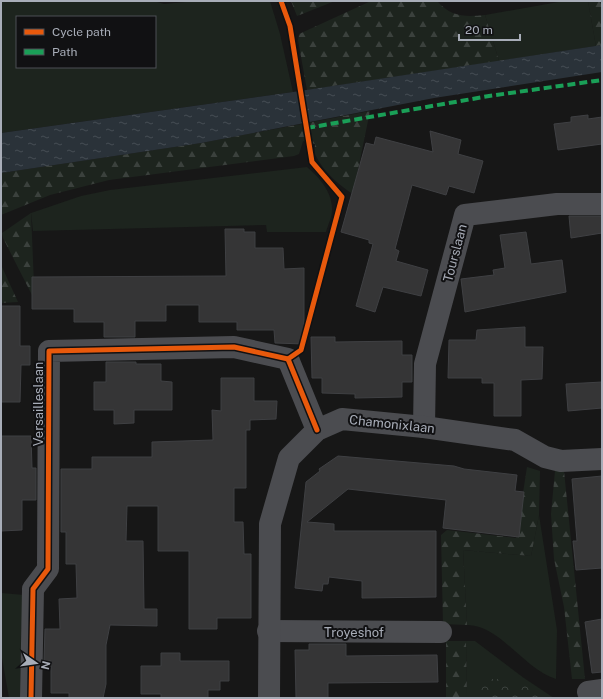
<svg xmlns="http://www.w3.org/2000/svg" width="603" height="699" font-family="'Public Sans',sans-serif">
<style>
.grass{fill:#1d241e;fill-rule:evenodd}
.forest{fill:url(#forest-firs)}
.park{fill:url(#park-crowns)}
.water{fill:url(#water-ripples)}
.building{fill:#353536;stroke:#3f4043}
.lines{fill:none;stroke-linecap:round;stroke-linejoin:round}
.minor{stroke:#4b4c50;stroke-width:22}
.quiet{stroke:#1a9f57;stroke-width:4;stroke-dasharray:8 4;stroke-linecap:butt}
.cycleway-casing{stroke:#111113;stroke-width:8}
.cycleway{stroke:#e8590c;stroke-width:5}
.labels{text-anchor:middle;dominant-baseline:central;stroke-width:4;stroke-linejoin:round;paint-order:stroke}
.street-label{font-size:13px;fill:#a8adb8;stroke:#111113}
</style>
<defs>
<pattern id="forest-firs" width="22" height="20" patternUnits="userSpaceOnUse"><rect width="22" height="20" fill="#1d241e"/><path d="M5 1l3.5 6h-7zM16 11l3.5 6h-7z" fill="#3b413d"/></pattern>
<pattern id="park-crowns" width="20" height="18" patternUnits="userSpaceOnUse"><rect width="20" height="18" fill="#1d241e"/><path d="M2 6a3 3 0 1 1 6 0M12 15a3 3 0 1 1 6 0" fill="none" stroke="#3b413d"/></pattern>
<pattern id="water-ripples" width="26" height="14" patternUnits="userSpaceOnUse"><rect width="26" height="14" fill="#2a3239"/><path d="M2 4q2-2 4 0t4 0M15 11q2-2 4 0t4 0" fill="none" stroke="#464d54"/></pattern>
</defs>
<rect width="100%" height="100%" fill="#171717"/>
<g class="grass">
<path d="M 1,1 L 154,1 L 164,4 L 197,1 L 270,1 L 280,34 L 293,92 L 1,133 ZM 17,17 L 155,17 L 155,67 L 17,67 Z"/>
<path d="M 564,1 L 588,1 L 596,46 L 499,61 L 485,15 Z"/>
<path d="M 307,167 C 319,177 333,193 332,210 C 332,217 328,225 326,232 L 267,232 L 266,225 L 33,231 L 31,213 L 81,196 L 110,190 Z"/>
<path d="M 539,515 L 557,630 L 556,679 C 524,669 500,625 467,625 L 463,550 L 531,556 Z"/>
<path d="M 1,593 L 24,595 L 21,636 L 20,698 L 9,698 L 1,652 Z"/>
<path d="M 466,641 L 475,641 L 524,678 L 554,698 L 467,698 Z"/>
</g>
<g class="forest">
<path d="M 291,1 L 335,1 L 297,16 Z"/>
<path d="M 371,1 L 437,1 C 451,17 465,17 485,15 L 499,61 L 307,90 L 298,40 L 299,34 Z"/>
<path d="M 588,1 L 602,1 L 602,45 L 596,46 Z"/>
<path d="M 370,111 L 353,194 C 340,186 323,171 316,156 C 314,153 315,147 315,144 L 303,141 L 299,154 L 294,156 L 109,180 L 50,195 L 1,215 L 1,173 L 201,143 Z"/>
<path d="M 31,213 L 34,285 L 32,295 L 3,238 L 2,233 Z"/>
<path d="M 2,267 L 18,302 L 1,303 Z"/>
<path d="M 527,467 L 540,471 L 539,515 L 531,556 L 463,550 L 467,625 L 443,624 L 441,535 L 447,530 L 516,538 Z"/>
<path d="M 555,471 L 564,471 L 585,679 L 572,679 L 564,607 L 554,559 L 551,514 Z"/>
<path d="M 446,641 L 466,641 L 467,698 L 446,698 Z"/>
</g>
<path class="park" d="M 490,679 L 502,679 L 512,687 L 522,683 L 530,685 L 540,694 L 540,698 L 478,698 L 480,686 Z"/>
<path class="water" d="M 602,45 L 602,72 L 434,98 L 201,143 L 1,173 L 1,133 L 293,92 Z"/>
<g class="building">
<path d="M 588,115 L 588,119 L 602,117 L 602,144 L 558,150 L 554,124 L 571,122 L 571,117 Z"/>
<path d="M 430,131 L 461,140 L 458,154 L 483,161 L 474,193 L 449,186 L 446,195 L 412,185 L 395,249 L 399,251 L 396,261 L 428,270 L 421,296 L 383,287 L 375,312 L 356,306 L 373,244 L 369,243 L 369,240 L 341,232 L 366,143 L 374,145 L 376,137 L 433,152 Z"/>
<path d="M 569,216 L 602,216 L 602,233 L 571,238 Z"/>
<path d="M 225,229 L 244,229 L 244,232 L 255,232 L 255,248 L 283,248 L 284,269 L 304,268 L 304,344 L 275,343 L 274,330 L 237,330 L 237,322 L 199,322 L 199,305 L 166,305 L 166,321 L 135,321 L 135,337 L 104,337 L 104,322 L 74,322 L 74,309 L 32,309 L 32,277 L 226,276 Z"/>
<path d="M 526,232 L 531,264 L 562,260 L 566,292 L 465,312 L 461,279 L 494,275 L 493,270 L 505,268 L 500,235 Z"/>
<path d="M 1,306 L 20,306 L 20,346 L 30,346 L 30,365 L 21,365 L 20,402 L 1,402 Z"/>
<path d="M 525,327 L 525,347 L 543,347 L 542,379 L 521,380 L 521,416 L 494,416 L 494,383 L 482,383 L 482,378 L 448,378 L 449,340 L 476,340 L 477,330 Z"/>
<path d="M 311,337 L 335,337 L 335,342 L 402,341 L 402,355 L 412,355 L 412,382 L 402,382 L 402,397 L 355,398 L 355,394 L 322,393 L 322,378 L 312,378 Z"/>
<path d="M 106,362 L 136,362 L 136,364 L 161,364 L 161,381 L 172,382 L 172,410 L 134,410 L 134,423 L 114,424 L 114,410 L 94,410 L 94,382 L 106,382 Z"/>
<path d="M 221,378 L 254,378 L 254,401 L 277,401 L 276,419 L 250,420 L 250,430 L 246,430 L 246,488 L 234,488 L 234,522 L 243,522 L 244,554 L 251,554 L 251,618 L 217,618 L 217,629 L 189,629 L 189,551 L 158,551 L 158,506 L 127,506 L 126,541 L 143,541 L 144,609 L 157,609 L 157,626 L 110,625 L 106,645 L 106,684 L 103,698 L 69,698 L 69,693 L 51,693 L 51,661 L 44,661 L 45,629 L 60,629 L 59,599 L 77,598 L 76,564 L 66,564 L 66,532 L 61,532 L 61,469 L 92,469 L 92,457 L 152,457 L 152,442 L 213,440 L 212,410 L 221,411 Z"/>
<path d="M 602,382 L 602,408 L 568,411 L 566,384 Z"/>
<path d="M 1,436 L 31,436 L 32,468 L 36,468 L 36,500 L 22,500 L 22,530 L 1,531 Z"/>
<path d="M 338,456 L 454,466 L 464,469 L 517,475 L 515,491 L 524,492 L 519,537 L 443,528 L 446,500 L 348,489 L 307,522 L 334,524 L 334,531 L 436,531 L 436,597 L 362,598 L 362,581 L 329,577 L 328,584 L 323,584 L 322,591 L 295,588 L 306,482 L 320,471 L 319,469 Z"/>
<path d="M 602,476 L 602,568 L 576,570 L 573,541 L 577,541 L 572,479 Z"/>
<path d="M 602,619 L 602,672 L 592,673 L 585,622 Z"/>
<path d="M 309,644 L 346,644 L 346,656 L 437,655 L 438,682 L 328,683 L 328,698 L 296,698 L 295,650 L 309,650 Z"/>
<path d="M 161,653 L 180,653 L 180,661 L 229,661 L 229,681 L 220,681 L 220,690 L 208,690 L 208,698 L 161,698 L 161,694 L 141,694 L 141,666 L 161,666 Z"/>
</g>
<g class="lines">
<g class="minor">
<path d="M 424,427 L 425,364 L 465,215 L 557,204 L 602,204"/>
<path d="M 268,631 L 441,632"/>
<path d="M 588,692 L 602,690"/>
<path d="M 31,698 L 33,589 L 48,569 L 49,351 L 234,347 L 288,359 L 317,430"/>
<path d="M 269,698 L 270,524 L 289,458 L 317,430 L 342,419 L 424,427 L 515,440 L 545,457 L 561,461 L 602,459"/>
</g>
<path class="quiet" d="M 307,128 L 489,96 L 602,80"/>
<defs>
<g id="cycleway">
<path d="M 281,1 L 290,26 L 312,162 L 342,197 L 301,350 L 288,359"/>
<path d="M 31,698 L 33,589 L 48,569 L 49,351 L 234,347 L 288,359 L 317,430"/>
</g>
</defs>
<use href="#cycleway" class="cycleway-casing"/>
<use href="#cycleway" class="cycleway"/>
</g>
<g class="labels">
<g class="street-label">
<text transform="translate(455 253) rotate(-75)">Tourslaan</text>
<text transform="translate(38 404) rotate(-90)">Versailleslaan</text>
<text transform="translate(392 424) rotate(6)">Chamonixlaan</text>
<text x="354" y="632">Troyeshof</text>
</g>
</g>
<rect width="603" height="699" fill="none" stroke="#a8adb8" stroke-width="4"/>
<rect x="16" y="16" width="140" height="52" fill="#111113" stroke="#4d4f55"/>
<rect x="24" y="29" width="20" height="6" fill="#e8590c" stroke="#4d4f55"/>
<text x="52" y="36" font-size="12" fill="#a8adb8">Cycle path</text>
<rect x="24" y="49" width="20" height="6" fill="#1a9f57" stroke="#4d4f55"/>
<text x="52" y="56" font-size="12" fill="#a8adb8">Path</text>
<g transform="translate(36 663) rotate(103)" stroke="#111113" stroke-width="3" paint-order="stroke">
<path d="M0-3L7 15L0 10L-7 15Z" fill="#a8adb8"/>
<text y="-6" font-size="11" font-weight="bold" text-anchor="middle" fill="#a8adb8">N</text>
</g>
<path d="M459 34v6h61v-6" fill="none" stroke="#a8adb8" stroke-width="2"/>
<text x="465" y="34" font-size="12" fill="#a8adb8" stroke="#111113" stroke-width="3" paint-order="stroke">20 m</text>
</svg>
